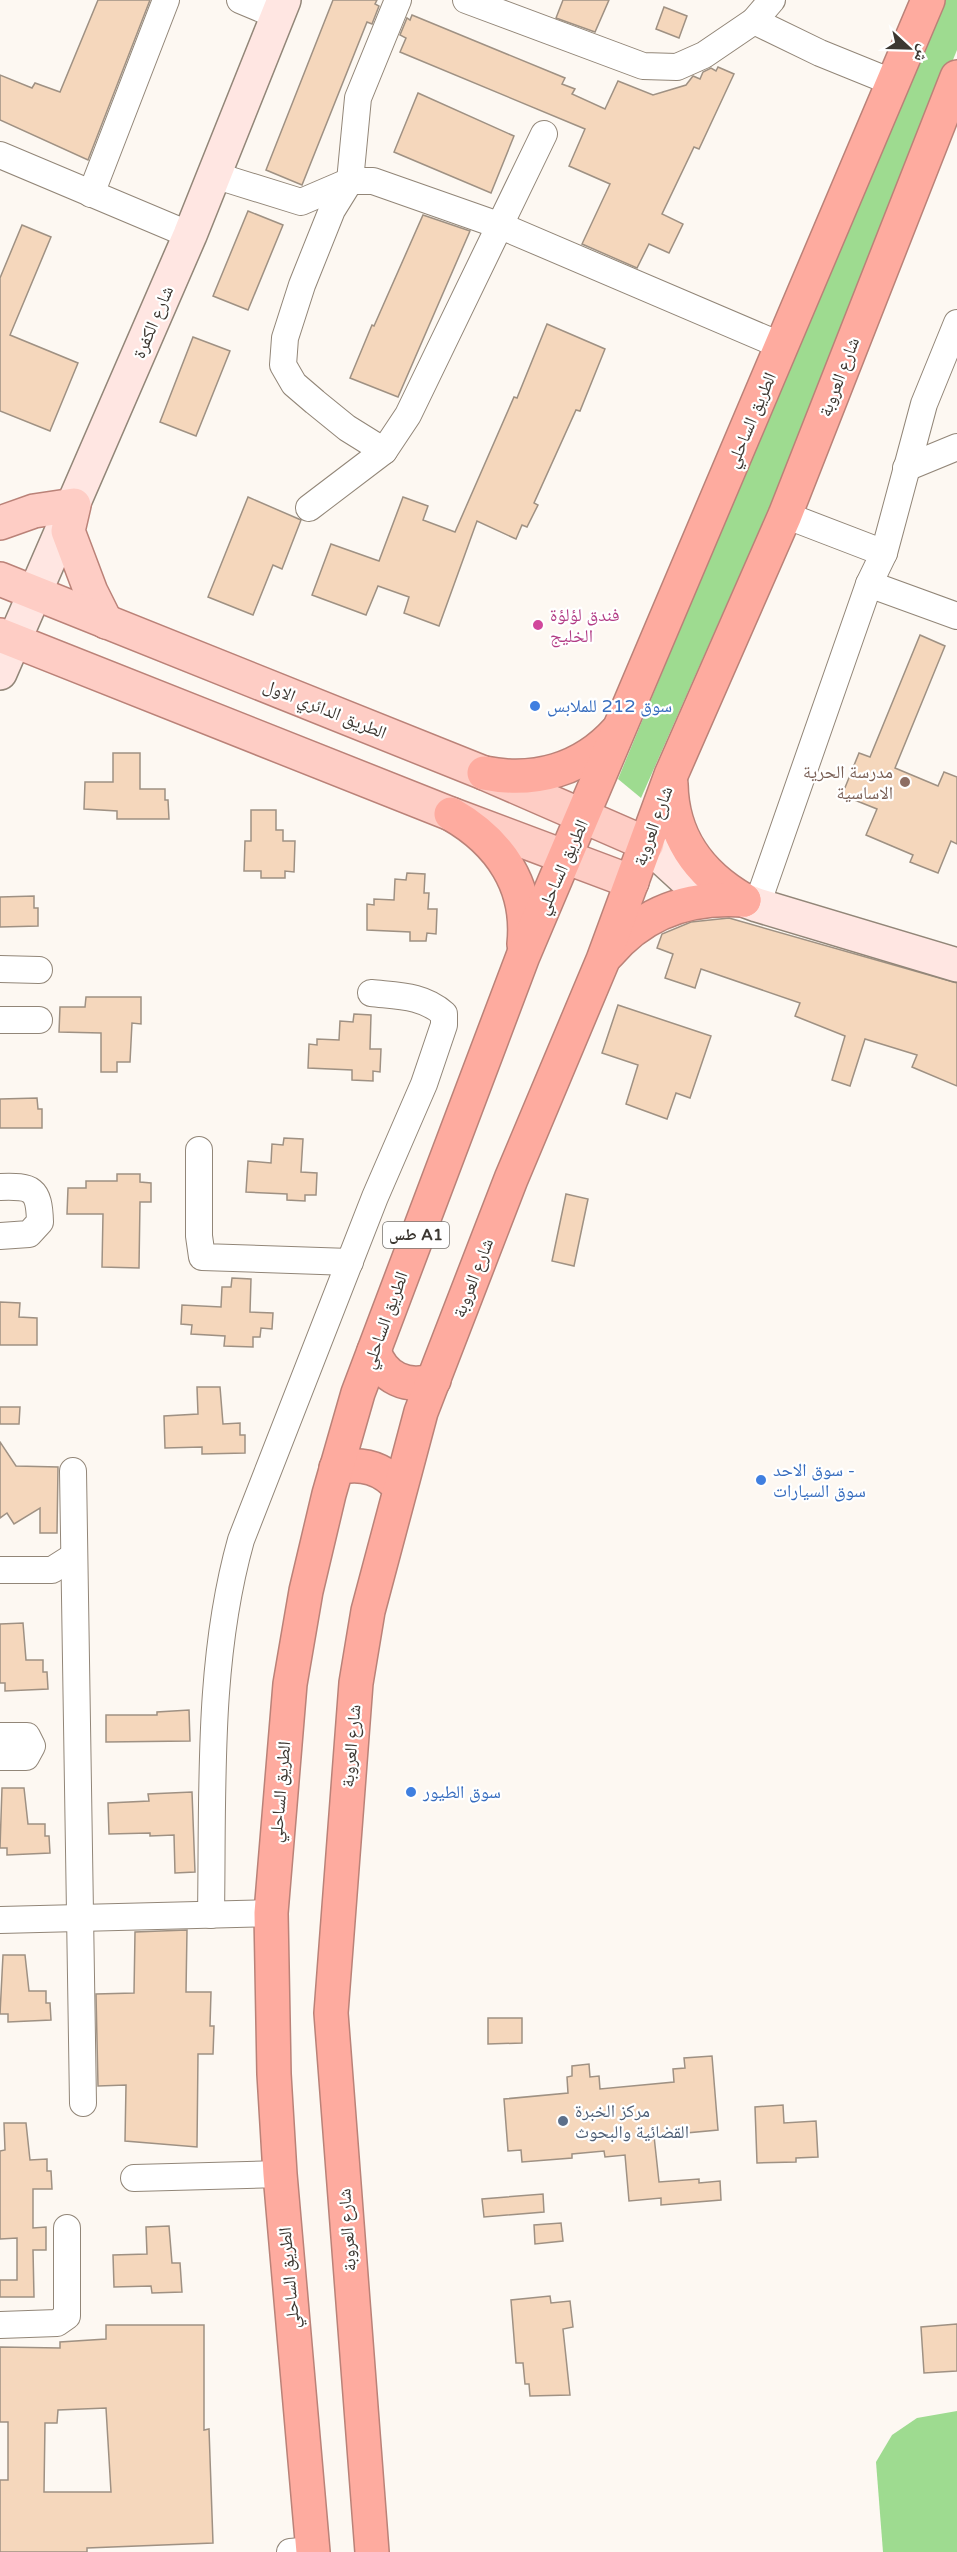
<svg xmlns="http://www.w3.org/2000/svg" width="957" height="2552" font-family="'Varela Round','Noto Naskh Arabic',sans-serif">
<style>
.green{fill:#9edb90}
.building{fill:#f5d7bc;stroke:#9f9183;stroke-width:1.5;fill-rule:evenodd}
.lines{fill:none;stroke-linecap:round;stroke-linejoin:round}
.street-casing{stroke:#928678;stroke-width:28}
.secondary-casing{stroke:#928678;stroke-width:36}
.primary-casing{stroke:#ba8278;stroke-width:36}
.highway-casing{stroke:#ba8278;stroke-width:36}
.street{stroke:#fff;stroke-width:26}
.secondary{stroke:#ffe6e2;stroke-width:33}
.primary{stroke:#fecdc5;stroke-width:33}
.highway{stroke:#feab9f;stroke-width:33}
.hotel-dot{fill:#d1479c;stroke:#fff;stroke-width:2}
.shop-dot{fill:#3f7fe0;stroke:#fff;stroke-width:2}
.education-dot{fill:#8d6e63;stroke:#fff;stroke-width:2}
.service-dot{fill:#5c6f8a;stroke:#fff;stroke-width:2}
.labels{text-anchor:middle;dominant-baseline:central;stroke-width:4.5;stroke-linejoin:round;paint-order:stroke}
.shield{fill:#fff;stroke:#76736f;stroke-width:1.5}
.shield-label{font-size:16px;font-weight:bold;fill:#3c3731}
.street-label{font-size:18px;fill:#3c3731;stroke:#fff}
.hotel-label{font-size:18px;fill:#b23c85;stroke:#fff;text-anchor:start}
.shop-label{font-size:18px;fill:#366cbe;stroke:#fff;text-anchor:start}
.education-label{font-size:18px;fill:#785e54;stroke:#fff;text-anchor:end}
.service-label{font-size:18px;fill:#4e5e75;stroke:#fff;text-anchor:start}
</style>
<rect width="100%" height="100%" fill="#fdf8f2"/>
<g class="green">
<path d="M 941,0 L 957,0 L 957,50 L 777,491 L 641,798 L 618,779 Z"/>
<path d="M 957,2411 L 957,2552 L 883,2552 L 876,2462 L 892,2435 L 917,2418 Z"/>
</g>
<g class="building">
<path d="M 98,0 L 150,0 L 88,160 L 0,120 L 0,75 L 32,88 L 35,83 L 60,92 Z"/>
<path d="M 333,0 L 377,0 L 375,4 L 379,6 L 372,24 L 367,22 L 302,185 L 266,170 Z"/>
<path d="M 563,0 L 609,0 L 595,32 L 556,18 Z"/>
<path d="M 664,7 L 687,16 L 679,38 L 656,29 Z"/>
<path d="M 412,15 L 565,78 L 562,84 L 575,89 L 572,94 L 605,109 L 618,81 L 653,95 L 686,85 L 693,76 L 700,79 L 703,72 L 711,68 L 716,71 L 718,67 L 734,74 L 699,149 L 694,147 L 662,214 L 683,224 L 669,253 L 649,244 L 637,268 L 582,244 L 610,184 L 569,166 L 585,129 L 400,52 L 406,38 L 400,35 L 407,18 L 410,20 Z"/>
<path d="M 418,93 L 514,136 L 491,193 L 394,152 Z"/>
<path d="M 248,211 L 283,225 L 248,310 L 213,296 Z"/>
<path d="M 423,215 L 470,231 L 398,397 L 350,378 L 372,325 L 374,326 Z"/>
<path d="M 22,225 L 51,237 L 10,335 L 78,363 L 50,431 L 0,411 L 0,278 Z"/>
<path d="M 547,324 L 605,349 L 580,411 L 576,410 L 534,503 L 538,505 L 527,527 L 522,525 L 516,539 L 477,521 L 439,626 L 404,613 L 409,597 L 378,586 L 366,615 L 312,595 L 331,544 L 379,561 L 403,497 L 428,506 L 423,520 L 455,532 L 514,397 L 517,398 Z"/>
<path d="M 193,337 L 230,351 L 196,436 L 160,422 Z"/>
<path d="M 248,497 L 301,520 L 282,569 L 273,565 L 253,615 L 208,597 Z"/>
<path d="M 920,635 L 945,646 L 895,768 L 938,786 L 944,772 L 957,777 L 957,844 L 951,841 L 938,873 L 910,862 L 913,855 L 866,835 L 877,809 L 842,795 L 859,753 L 870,757 Z"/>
<path d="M 113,753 L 140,753 L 140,789 L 165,789 L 165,800 L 168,800 L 169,819 L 117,819 L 117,811 L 84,809 L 85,782 L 113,782 Z"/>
<path d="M 251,810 L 276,810 L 276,830 L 283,830 L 283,841 L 295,841 L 294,872 L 285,871 L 285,878 L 261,878 L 261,871 L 244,871 L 245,841 L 251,841 Z"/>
<path d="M 407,873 L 425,874 L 424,893 L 429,893 L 428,909 L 437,909 L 436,934 L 427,933 L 426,941 L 410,941 L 410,932 L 367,930 L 367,904 L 374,905 L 374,899 L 394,900 L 395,879 L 406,880 Z"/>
<path d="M 34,896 L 34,908 L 38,908 L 38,926 L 0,927 L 0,897 Z"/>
<path d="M 729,918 L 957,983 L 957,1086 L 912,1067 L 917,1055 L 865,1039 L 850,1086 L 832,1080 L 845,1036 L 795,1016 L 800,1003 L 701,969 L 695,988 L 665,978 L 673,954 L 657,948 L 662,934 L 691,922 Z"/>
<path d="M 86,997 L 141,997 L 141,1024 L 132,1023 L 130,1062 L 117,1062 L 117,1072 L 101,1072 L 101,1033 L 59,1032 L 60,1007 L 85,1007 Z"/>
<path d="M 618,1005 L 711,1036 L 690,1098 L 676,1093 L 667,1119 L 626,1104 L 638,1065 L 602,1053 Z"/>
<path d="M 354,1014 L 371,1015 L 370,1049 L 381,1049 L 380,1072 L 373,1071 L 373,1081 L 352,1080 L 352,1070 L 308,1068 L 309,1044 L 317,1045 L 317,1039 L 339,1040 L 340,1021 L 353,1022 Z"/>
<path d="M 37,1098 L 38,1109 L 42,1109 L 42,1128 L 0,1128 L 0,1099 Z"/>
<path d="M 284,1138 L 303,1139 L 301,1172 L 317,1173 L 316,1195 L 305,1195 L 305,1201 L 287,1200 L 287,1194 L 246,1192 L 248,1161 L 271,1163 L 272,1144 L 283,1145 Z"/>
<path d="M 117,1174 L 140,1174 L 140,1182 L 151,1183 L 151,1202 L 140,1202 L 139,1268 L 102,1267 L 103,1214 L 67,1214 L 68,1188 L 86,1188 L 86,1181 L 117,1181 Z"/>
<path d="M 566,1194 L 588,1199 L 574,1266 L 552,1261 Z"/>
<path d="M 232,1278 L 251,1279 L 250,1312 L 273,1313 L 272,1329 L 261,1328 L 260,1337 L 253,1337 L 253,1347 L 224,1346 L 225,1336 L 191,1334 L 192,1325 L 181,1324 L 182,1305 L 221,1307 L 222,1287 L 231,1287 Z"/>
<path d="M 0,1302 L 20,1303 L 19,1317 L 37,1318 L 37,1345 L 0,1345 Z"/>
<path d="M 197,1387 L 220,1387 L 223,1424 L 240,1423 L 240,1435 L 245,1435 L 245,1453 L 202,1454 L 202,1447 L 165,1448 L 164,1416 L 198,1414 Z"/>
<path d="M 0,1407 L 20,1407 L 19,1424 L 0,1424 Z"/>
<path d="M 0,1442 L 16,1466 L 58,1467 L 57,1533 L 40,1533 L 40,1508 L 14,1524 L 7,1513 L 0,1518 Z"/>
<path d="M 23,1623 L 26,1660 L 43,1660 L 43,1672 L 47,1672 L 48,1689 L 5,1691 L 5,1683 L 0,1683 L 0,1624 Z"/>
<path d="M 189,1710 L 190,1741 L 106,1742 L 106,1715 L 157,1715 L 157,1712 Z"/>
<path d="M 2,1788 L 24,1788 L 28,1824 L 45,1824 L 45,1836 L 49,1836 L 50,1853 L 7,1855 L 7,1848 L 0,1848 Z"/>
<path d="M 192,1792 L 195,1872 L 175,1873 L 174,1835 L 150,1836 L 150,1833 L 109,1834 L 108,1803 L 149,1801 L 148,1794 Z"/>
<path d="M 187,1930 L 186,1992 L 211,1992 L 210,2026 L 214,2026 L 213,2054 L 198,2054 L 197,2147 L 125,2141 L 126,2085 L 98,2086 L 96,1994 L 134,1993 L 135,1932 Z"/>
<path d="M 3,1955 L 25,1955 L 29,1991 L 46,1991 L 46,2003 L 50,2003 L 51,2020 L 8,2022 L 8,2014 L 0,2014 Z"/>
<path d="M 488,2018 L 522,2018 L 522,2043 L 488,2044 Z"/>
<path d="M 712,2056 L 718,2130 L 654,2136 L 659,2182 L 699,2179 L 699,2183 L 720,2181 L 721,2200 L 661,2205 L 661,2198 L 629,2201 L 625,2155 L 605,2157 L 604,2151 L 572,2154 L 572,2158 L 522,2162 L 521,2150 L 508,2151 L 504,2099 L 568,2093 L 567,2077 L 572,2076 L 572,2066 L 589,2064 L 590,2077 L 599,2076 L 600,2089 L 674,2082 L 673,2069 L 685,2068 L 684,2058 Z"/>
<path d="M 783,2105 L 784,2123 L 816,2121 L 818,2157 L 796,2158 L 796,2162 L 757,2163 L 755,2107 Z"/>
<path d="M 4,2123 L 26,2123 L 30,2160 L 47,2159 L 47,2171 L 51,2171 L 52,2189 L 33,2189 L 33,2228 L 46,2227 L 46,2250 L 33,2250 L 34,2297 L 0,2297 L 0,2280 L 17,2280 L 17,2238 L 0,2239 L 0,2151 L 5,2150 Z"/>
<path d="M 543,2194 L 544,2212 L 484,2217 L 482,2199 Z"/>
<path d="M 561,2223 L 563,2241 L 535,2244 L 534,2225 Z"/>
<path d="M 169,2226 L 172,2263 L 180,2263 L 182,2292 L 152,2293 L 151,2286 L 114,2287 L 113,2255 L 147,2254 L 146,2227 Z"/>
<path d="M 550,2296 L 551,2303 L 570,2301 L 573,2327 L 563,2329 L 570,2395 L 530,2396 L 529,2384 L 525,2384 L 523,2363 L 516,2363 L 511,2300 Z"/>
<path d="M 957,2324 L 957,2371 L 924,2373 L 921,2327 Z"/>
<path d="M 106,2325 L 204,2325 L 204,2430 L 209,2429 L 213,2543 L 87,2548 L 87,2552 L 0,2552 L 0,2480 L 8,2480 L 8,2422 L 0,2422 L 0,2347 L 60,2348 L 60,2342 L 106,2339 ZM 106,2408 L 111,2492 L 44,2492 L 45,2423 L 57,2423 L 58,2410 Z"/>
</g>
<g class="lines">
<defs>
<g id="street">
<path d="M 240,0 L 278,16"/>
<path d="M 466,0 L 643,66 L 677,67 L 704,55 L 754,21 L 772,0"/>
<path d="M 754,21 L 820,53 L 894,83"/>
<path d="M 0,155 L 190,235"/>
<path d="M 214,175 L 301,202 L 350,181 L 373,181 L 501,226 L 782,346"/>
<path d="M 91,194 L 166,0"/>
<path d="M 384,451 L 347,428 L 315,402 L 294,384 L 283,365 L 285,338 L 302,285 L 332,210 L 350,181 L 358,98 L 398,0"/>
<path d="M 906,468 L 957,447"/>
<path d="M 309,508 L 384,451 L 408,415 L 544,134"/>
<path d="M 785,515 L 884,553"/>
<path d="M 869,584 L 957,616"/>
<path d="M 757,905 L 869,584 L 884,553 L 924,404 L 957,323"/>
<path d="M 0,969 L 39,970"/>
<path d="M 0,1020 L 39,1020"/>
<path d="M 199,1150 L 199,1236 L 202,1257 L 350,1262"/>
<path d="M 0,1187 C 32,1186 39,1188 40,1222 L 29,1234 L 0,1236"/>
<path d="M 73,1471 L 83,2103"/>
<path d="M 0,1570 L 52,1570 L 74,1556"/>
<path d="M 0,1736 L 27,1736 L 32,1746 L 26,1757 L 0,1757"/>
<path d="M 211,1915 C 213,1790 207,1661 241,1540 L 375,1197 L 424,1084 L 444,1025 L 444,1014 C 423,995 397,996 371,993"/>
<path d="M 0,1920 L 271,1913"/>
<path d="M 134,2178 L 280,2174"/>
<path d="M 0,2325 L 57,2323 L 67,2316 L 67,2228"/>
<path d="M 290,2552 L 313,2550"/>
</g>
<g id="secondary">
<path d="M 0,673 L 190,235 L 284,0"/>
<path d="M 647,844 L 684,878 L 757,905 L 957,965"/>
</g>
<g id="primary">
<path d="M 0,523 L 34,511 L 74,505 L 68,531 L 91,592 L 106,622"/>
<path d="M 0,579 L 484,773 L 647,844"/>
<path d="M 0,635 L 451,814 L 632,882"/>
</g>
<g id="highway">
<path d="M 484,773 C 534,783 582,770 617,731"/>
<path d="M 671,784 C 672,837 699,874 744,900"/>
<path d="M 451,814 C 500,842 530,886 524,944"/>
<path d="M 608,954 C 643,912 689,896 744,900"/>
<path d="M 374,1351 C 383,1378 407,1389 434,1380"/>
<path d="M 336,1468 C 362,1462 383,1468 400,1488"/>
<path d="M 313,2552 L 280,2174 L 274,2074 L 271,1913 L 290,1684 L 306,1591 L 329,1494 L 358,1393 L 523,956 L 928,0"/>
<path d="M 372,2552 L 331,2013 L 356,1683 L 368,1611 L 421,1412 L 511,1179 L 603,960 L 671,775 L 785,515 L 957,77"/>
</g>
</defs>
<use href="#street" class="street-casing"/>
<use href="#secondary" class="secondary-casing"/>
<use href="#primary" class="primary-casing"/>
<use href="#highway" class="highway-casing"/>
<use href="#street" class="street"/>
<use href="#secondary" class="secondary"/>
<use href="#primary" class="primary"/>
<use href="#highway" class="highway"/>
</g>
<circle class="hotel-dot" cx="538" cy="625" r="6"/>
<g class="shop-dot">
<circle cx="535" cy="706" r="6"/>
<circle cx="761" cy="1480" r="6"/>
<circle cx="411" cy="1792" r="6"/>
</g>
<circle class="education-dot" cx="905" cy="782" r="6"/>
<circle class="service-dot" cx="563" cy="2121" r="6"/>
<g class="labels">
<rect class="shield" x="383" y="1222" width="66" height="26" rx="4.5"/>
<g class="shield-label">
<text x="416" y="1235">طس A1</text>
</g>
<g class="street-label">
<text transform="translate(153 322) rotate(-67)">شارع الكفرة</text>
<text transform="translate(839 377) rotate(-69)">شارع العروبة</text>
<text transform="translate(751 420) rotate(-67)">الطريق الساحلي</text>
<text transform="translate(325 709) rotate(22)">الطريق الدائري الاول</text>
<text transform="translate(653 826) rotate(-70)">شارع العروبة</text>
<text transform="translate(562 867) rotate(-66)">الطريق الساحلي</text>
<text transform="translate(473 1278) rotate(-69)">شارع العروبة</text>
<text transform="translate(385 1320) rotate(-70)">الطريق الساحلي</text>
<text transform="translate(351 1746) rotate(-85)">شارع العروبة</text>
<text transform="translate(280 1792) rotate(-85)">الطريق الساحلي</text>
<text transform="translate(347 2230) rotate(-94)">شارع العروبة</text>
<text transform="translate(289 2278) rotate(-95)">الطريق الساحلي</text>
</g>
<g class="hotel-label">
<text x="550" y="615">فندق لؤلؤة<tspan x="550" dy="21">الخليج</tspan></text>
</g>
<g class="shop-label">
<text x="547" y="706">سوق 212 للملابس</text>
<text x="773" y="1470">سوق الاحد -<tspan x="773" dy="21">سوق السيارات</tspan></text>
<text x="423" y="1792">سوق الطيور</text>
</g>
<g class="education-label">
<text x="893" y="772">مدرسة الحرية<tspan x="893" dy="21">الاساسية</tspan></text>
</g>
<g class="service-label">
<text x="575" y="2111">مركز الخبرة<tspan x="575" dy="21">القضائية والبحوث</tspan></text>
</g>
</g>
<g transform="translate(909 48) rotate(112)" stroke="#ffffff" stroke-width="4.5" paint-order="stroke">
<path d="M0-4.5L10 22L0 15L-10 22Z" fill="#3c3731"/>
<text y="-9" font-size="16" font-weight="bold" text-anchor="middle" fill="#3c3731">ش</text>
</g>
</svg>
